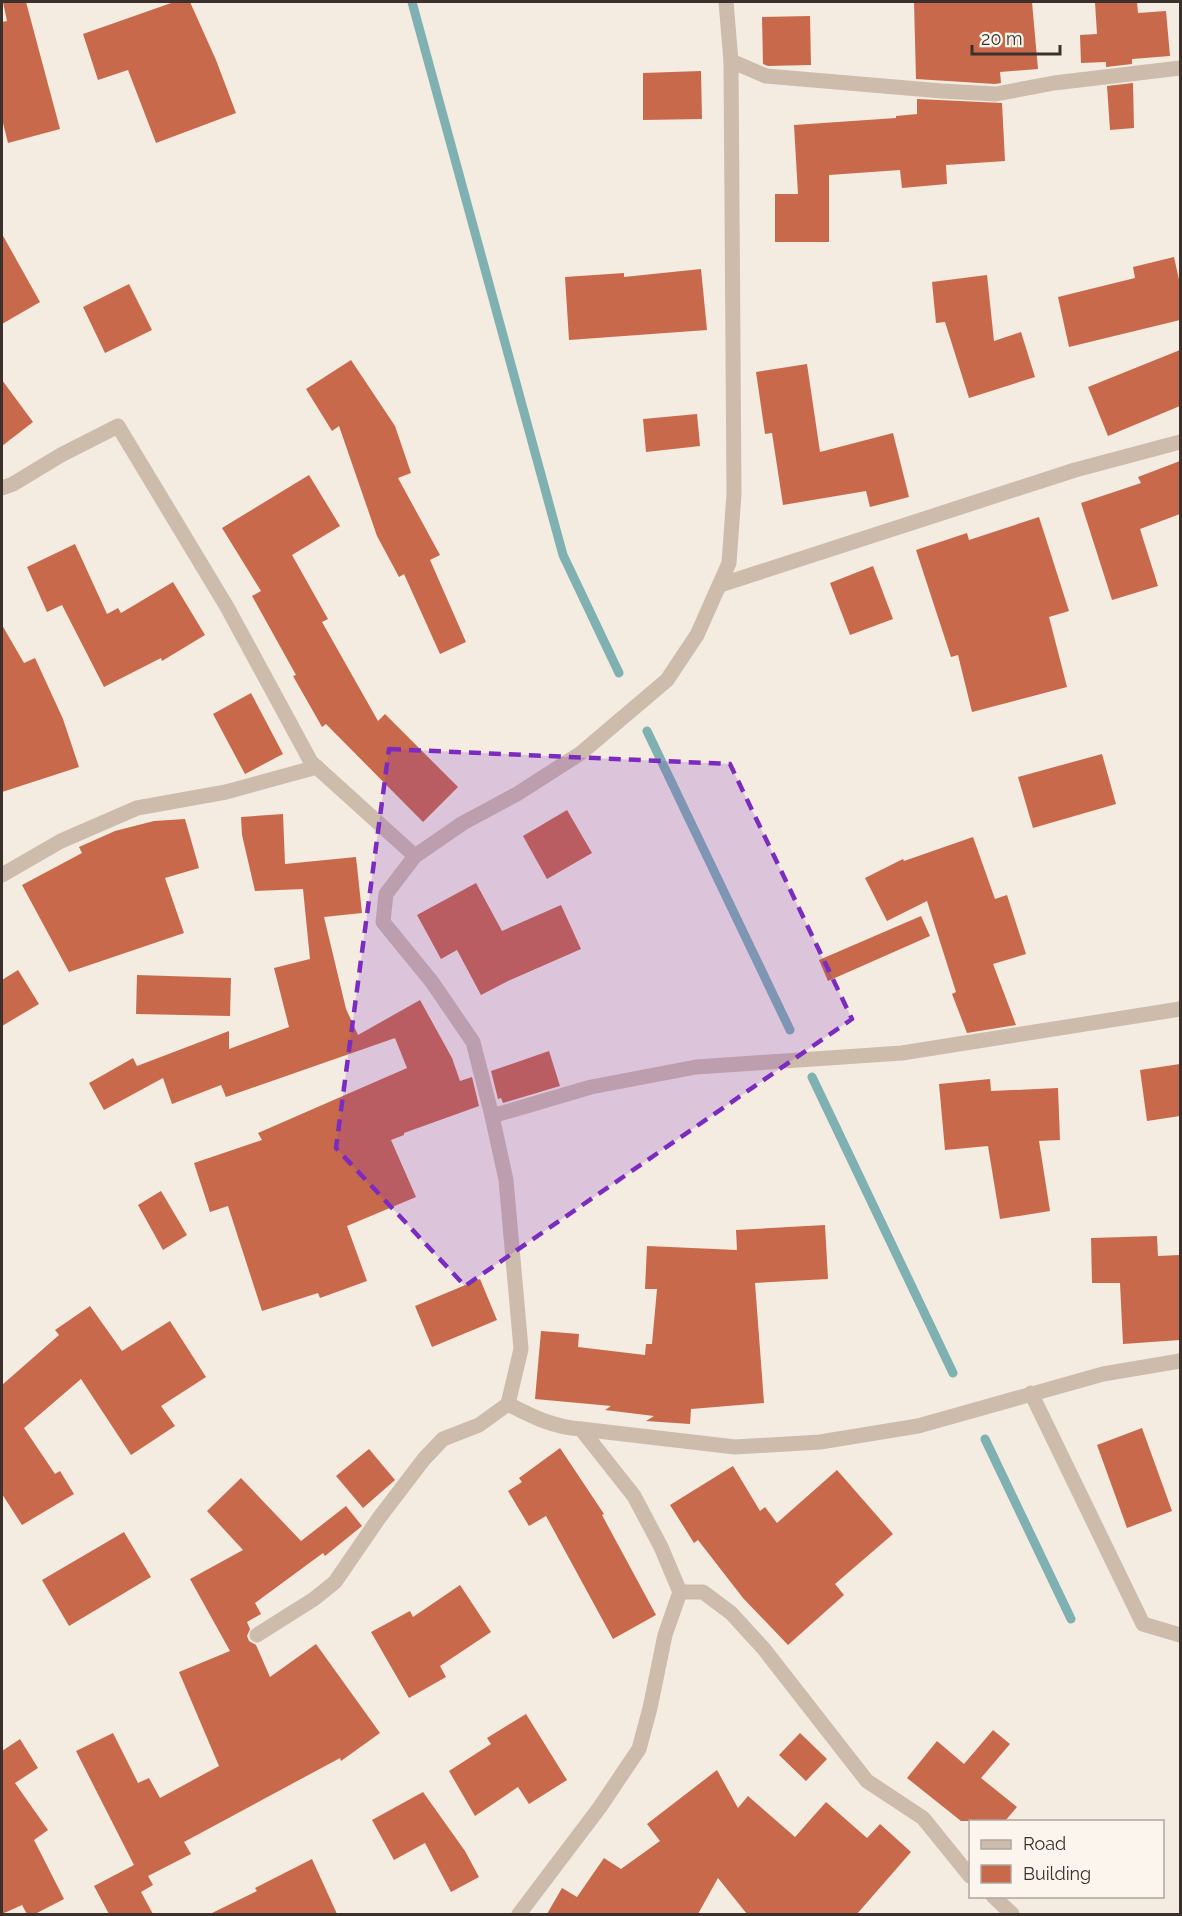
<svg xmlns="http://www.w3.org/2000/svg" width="1182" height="1916" font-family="Raleway,sans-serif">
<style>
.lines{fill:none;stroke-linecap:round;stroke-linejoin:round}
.stream{stroke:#7fb0b2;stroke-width:9}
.building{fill:#c8694b}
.minor{stroke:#cdbbac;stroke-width:15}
.marked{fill:#7b2cbf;fill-opacity:0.2;stroke:#7b2cbf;stroke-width:4.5;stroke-dasharray:12 8;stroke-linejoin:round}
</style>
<rect width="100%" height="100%" fill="#f4ebe1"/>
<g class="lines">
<g class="stream">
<path d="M 412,2 L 563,555 L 619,673"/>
<path d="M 647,731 L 790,1030"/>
<path d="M 812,1077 L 953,1373"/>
<path d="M 985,1439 L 1071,1619"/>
</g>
</g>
<g class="building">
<path d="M 3,2 L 26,2 L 60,129 L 8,143 L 2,119 L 2,22 L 7,21 Z"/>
<path d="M 174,2 L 190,2 L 216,60 L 236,113 L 156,143 L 128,70 L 98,80 L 83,34 Z"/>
<path d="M 914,2 L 1032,2 L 1038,69 L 1000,72 L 1001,83 L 995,84 L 916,79 Z"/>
<path d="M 1095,2 L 1137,2 L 1138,13 L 1166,11 L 1170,56 L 1132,59 L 1132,64 L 1106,67 L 1106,62 L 1081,63 L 1080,35 L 1097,34 Z"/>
<path d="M 810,16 L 811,65 L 768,66 L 763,64 L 762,17 Z"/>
<path d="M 701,71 L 702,119 L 643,120 L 643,73 Z"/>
<path d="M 1133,83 L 1134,128 L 1110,130 L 1107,86 Z"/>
<path d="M 917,99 L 1002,103 L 1005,161 L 946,165 L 947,184 L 902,188 L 900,170 L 829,175 L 829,242 L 775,242 L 775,194 L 798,194 L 794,125 L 896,118 L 896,116 L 917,114 Z"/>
<path d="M 2,234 L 40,302 L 2,324 Z"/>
<path d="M 1174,257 L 1180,284 L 1180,320 L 1069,347 L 1058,297 L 1135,278 L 1133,267 Z"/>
<path d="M 701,269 L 707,330 L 569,340 L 565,277 L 624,273 L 624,277 Z"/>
<path d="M 987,275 L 994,341 L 1021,332 L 1035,377 L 969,398 L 945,322 L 936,323 L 932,282 Z"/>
<path d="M 129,284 L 152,330 L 105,353 L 83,307 Z"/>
<path d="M 1180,350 L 1180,406 L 1108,436 L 1088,387 Z"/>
<path d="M 351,360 L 395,426 L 411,473 L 398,478 L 440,555 L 430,560 L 466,642 L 440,654 L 404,574 L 399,577 L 377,536 L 339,426 L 332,431 L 306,389 Z"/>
<path d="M 807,364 L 820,452 L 893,433 L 909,497 L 870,507 L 866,491 L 783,505 L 772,433 L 765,434 L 756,372 Z"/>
<path d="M 2,380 L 33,422 L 2,446 Z"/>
<path d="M 697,414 L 700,446 L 646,452 L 643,419 Z"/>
<path d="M 1180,461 L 1180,514 L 1140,529 L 1158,586 L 1112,600 L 1081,503 L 1141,483 L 1138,477 Z"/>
<path d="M 309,475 L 340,526 L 292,555 L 328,619 L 322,622 L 378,721 L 385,714 L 458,787 L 423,822 L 326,724 L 322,727 L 293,676 L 296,675 L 252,596 L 261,591 L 222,528 Z"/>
<path d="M 1039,517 L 1069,611 L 1049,617 L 1067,687 L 972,712 L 958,655 L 951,657 L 916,550 L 967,533 L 969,540 Z"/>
<path d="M 75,544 L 107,614 L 118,608 L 121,613 L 173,582 L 205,635 L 162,661 L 161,658 L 104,687 L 62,605 L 47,612 L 27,567 Z"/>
<path d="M 873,566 L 893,619 L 850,635 L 830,583 Z"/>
<path d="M 2,625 L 24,663 L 35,658 L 63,719 L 79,767 L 2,792 Z"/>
<path d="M 251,693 L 283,754 L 245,774 L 213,714 Z"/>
<path d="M 1102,754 L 1116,804 L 1033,828 L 1018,777 Z"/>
<path d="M 567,810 L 592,853 L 547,879 L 523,836 Z"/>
<path d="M 283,814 L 285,864 L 356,857 L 362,913 L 324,917 L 346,1009 L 358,1035 L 420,1000 L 452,1058 L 460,1081 L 472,1077 L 479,1106 L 404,1133 L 404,1135 L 391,1140 L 416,1197 L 347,1226 L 367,1281 L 320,1298 L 318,1293 L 262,1311 L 228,1206 L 210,1212 L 194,1163 L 262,1140 L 258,1133 L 407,1068 L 395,1038 L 226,1097 L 221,1085 L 172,1104 L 163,1078 L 104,1110 L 89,1083 L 133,1058 L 137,1066 L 229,1031 L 229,1049 L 289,1027 L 274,968 L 310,959 L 303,889 L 255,891 L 242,835 L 241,817 Z"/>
<path d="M 185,819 L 199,868 L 165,878 L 184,933 L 69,972 L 22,885 L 82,853 L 79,847 L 115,831 L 154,821 Z"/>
<path d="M 973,837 L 995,899 L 1007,895 L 1026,954 L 993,964 L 1016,1025 L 967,1033 L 952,994 L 956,992 L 927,901 L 887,921 L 865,878 L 903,859 L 904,861 Z"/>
<path d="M 476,883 L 502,931 L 561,905 L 581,949 L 508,981 L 481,995 L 457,950 L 441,959 L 417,915 Z"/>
<path d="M 921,916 L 930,936 L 828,981 L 819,960 Z"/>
<path d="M 18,970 L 39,1004 L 2,1026 L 2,980 Z"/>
<path d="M 137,975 L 231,978 L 230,1016 L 136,1014 Z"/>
<path d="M 549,1051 L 560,1086 L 503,1103 L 501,1098 L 498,1099 L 491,1071 Z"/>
<path d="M 1180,1064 L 1180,1116 L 1147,1121 L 1140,1070 Z"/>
<path d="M 990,1079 L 991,1091 L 1058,1088 L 1060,1140 L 1039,1141 L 1050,1211 L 1000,1219 L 988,1146 L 945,1150 L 939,1084 Z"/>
<path d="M 161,1191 L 187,1235 L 163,1250 L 138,1205 Z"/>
<path d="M 825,1225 L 828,1279 L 755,1283 L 764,1403 L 691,1409 L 690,1424 L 646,1421 L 654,1416 L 605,1410 L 611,1406 L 535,1399 L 541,1331 L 579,1334 L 578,1347 L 645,1355 L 646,1344 L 652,1344 L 657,1289 L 645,1289 L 647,1246 L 737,1250 L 736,1230 Z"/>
<path d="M 1157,1236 L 1158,1256 L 1180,1255 L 1180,1340 L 1123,1344 L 1120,1283 L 1092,1283 L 1091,1238 Z"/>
<path d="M 480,1279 L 497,1320 L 432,1347 L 415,1306 Z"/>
<path d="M 90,1306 L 122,1351 L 170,1321 L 206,1377 L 161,1406 L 175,1426 L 131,1455 L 81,1379 L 24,1428 L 55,1474 L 60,1471 L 74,1494 L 22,1525 L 2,1494 L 2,1385 L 59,1335 L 55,1330 Z"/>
<path d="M 1142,1428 L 1172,1511 L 1127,1528 L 1097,1445 Z"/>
<path d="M 560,1448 L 604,1514 L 602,1515 L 656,1615 L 613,1639 L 546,1516 L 529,1526 L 508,1491 L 522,1482 L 519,1478 Z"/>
<path d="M 369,1449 L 395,1480 L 363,1508 L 336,1476 Z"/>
<path d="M 733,1466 L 760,1511 L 765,1507 L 777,1523 L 837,1470 L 893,1534 L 835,1584 L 844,1595 L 788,1645 L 743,1598 L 698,1540 L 694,1543 L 670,1505 Z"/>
<path d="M 241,1478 L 301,1541 L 346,1506 L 362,1526 L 325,1556 L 323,1553 L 255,1603 L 261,1614 L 247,1622 L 250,1629 L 247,1636 L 249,1641 L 256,1645 L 270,1677 L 316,1644 L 380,1733 L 341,1761 L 340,1758 L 184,1842 L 191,1854 L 148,1876 L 153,1885 L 141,1892 L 153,1914 L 109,1914 L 94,1886 L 134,1865 L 76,1751 L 113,1733 L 138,1783 L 149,1778 L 160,1798 L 219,1766 L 179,1672 L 230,1651 L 190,1579 L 243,1550 L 207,1511 Z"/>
<path d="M 124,1532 L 151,1577 L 69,1626 L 42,1580 Z"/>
<path d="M 460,1585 L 491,1632 L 440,1666 L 446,1677 L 409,1698 L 371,1632 L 410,1611 L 413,1617 Z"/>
<path d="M 526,1714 L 567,1780 L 529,1804 L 518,1787 L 475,1816 L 449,1771 L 491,1744 L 487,1738 Z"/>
<path d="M 993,1730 L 1010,1744 L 981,1778 L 1017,1807 L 1005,1821 L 961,1821 L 907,1778 L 937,1741 L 964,1764 Z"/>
<path d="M 800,1733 L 827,1759 L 806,1781 L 779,1755 Z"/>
<path d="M 20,1739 L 38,1768 L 15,1783 L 48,1830 L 34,1840 L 64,1899 L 35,1914 L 27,1914 L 22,1905 L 2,1914 L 2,1751 Z"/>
<path d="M 717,1770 L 738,1808 L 748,1796 L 795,1837 L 826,1802 L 867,1838 L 880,1824 L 911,1852 L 857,1914 L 747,1914 L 718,1878 L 698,1914 L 547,1914 L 562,1888 L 577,1897 L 604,1858 L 621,1869 L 660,1841 L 647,1824 Z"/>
<path d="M 423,1792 L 465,1851 L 479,1877 L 451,1892 L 425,1843 L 394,1860 L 372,1820 Z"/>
<path d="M 312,1859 L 337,1914 L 210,1914 L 257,1891 L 255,1888 Z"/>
</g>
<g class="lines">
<g class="minor">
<path d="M 731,61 L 766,76 L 942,91 L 996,94 L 1054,83 L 1180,68"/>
<path d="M 2,488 L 13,484 L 61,455 L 118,426 L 227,607 L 311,762 L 415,856"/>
<path d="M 720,585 L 1075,470 L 1180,442"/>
<path d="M 2,875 L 61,841 L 137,808 L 226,792 L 317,767"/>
<path d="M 492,1116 L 591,1087 L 696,1067 L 902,1053 L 1180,1009"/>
<path d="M 1031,1393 L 1143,1624 L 1180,1635"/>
<path d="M 508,1404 L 521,1349 L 506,1180 L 492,1116 L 473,1042 L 432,982 L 383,922 L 386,894 L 415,856 L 463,823 L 517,794 L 581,753 L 667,680 L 697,635 L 729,563 L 734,494 L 731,61 L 726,2"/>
<path d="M 581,1429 L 735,1447 L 820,1442 L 918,1426 L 1103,1374 L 1180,1361"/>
<path d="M 680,1592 L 703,1592 L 731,1613 L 764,1649 L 867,1781 L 923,1818 L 970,1876"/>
<path d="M 257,1635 L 314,1599 L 335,1582 L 379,1518 L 424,1459 L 443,1439 L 479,1425 L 508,1404 C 533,1417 553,1427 581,1429 L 634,1496 L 661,1547 L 680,1592 L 665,1635 L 650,1708 L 639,1749 L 600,1807 L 519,1914"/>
<path d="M 993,1896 L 1012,1914"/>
</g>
</g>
<path class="marked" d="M 389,749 L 730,764 L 852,1019 L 465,1286 L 336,1148 Z"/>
<rect width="1182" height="1916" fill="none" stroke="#3b302b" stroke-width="6"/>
<rect x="969" y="1820" width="195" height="78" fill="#fbf5ee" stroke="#aea6a0" stroke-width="1.5"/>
<rect x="981" y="1840" width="30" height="9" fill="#cdbbac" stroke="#aea6a0" stroke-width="1.5"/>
<text x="1023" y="1850" font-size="18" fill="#3b302b">Road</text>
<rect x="981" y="1865" width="30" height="18" fill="#c8694b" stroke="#aea6a0" stroke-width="1.5"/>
<text x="1023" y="1880" font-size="18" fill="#3b302b">Building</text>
<path d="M972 45v9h88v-9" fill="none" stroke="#3b302b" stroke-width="3"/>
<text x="981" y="45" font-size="18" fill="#3b302b" stroke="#fbf5ee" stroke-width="4.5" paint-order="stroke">20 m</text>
</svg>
